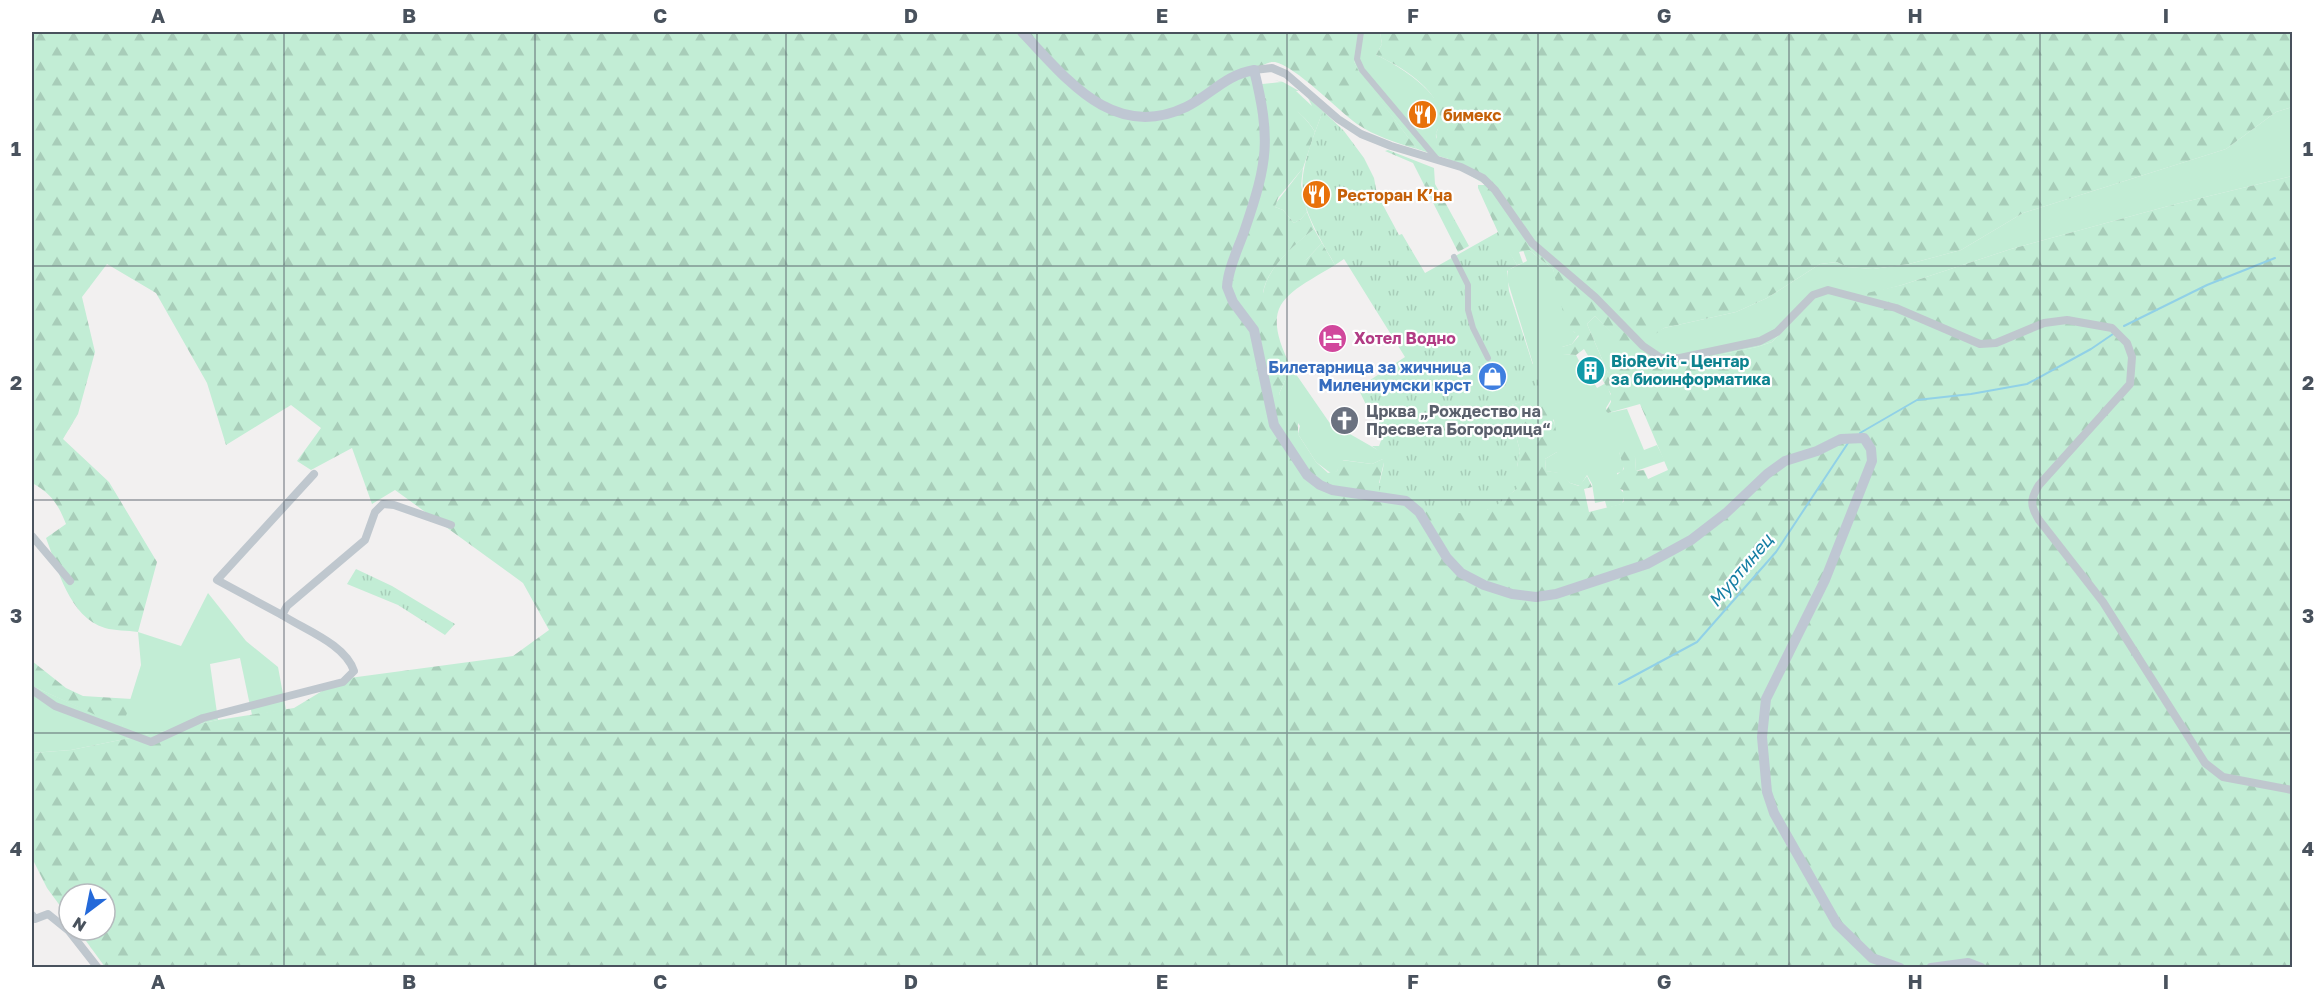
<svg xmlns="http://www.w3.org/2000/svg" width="2324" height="999" font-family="'Golos Text',sans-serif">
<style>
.green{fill:#c2edd5}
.forest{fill:url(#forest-firs)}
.park{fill:url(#park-tufts)}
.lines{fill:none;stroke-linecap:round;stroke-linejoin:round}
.stream{stroke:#91d1e7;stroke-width:2}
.pedestrian{stroke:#bfc7ce;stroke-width:6}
.minor{stroke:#bfc7ce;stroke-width:8}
.secondary{stroke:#bfc7d3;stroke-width:10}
.grid{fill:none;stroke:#49525d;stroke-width:1.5;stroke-opacity:0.55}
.labels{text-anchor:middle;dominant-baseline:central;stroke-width:4.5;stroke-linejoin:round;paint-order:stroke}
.food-label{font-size:16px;font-weight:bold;fill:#c56008;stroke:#fff;text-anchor:start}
.hotel-label{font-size:16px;font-weight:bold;fill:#b23c85;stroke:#fff;text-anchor:start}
.culture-label{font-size:16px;font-weight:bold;fill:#0d838f;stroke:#fff;text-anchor:start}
.shop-label{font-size:16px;font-weight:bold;fill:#366cbe;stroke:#fff;text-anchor:end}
.worship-label{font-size:16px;font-weight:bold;fill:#5b616d;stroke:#fff;text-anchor:start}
.water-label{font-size:18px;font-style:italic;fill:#157ea4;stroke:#fff}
.neatline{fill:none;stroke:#49525d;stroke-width:2}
.grid-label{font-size:20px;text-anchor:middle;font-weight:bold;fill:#49525d}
</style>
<defs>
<pattern id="forest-firs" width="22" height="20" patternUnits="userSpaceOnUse" patternTransform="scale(1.5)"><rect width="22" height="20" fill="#c2edd5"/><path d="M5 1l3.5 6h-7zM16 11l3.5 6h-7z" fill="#a8cdb9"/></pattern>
<pattern id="park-tufts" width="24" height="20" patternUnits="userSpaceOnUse" patternTransform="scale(1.5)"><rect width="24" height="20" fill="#c2edd5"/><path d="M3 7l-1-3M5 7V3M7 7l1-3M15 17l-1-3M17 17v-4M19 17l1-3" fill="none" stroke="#a8cdb9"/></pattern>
</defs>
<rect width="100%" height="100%" fill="#f2f0f0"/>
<g class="green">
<path d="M 1354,32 L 1380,32 L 1382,44 L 1376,55 C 1395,63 1445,94 1442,120 C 1441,127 1435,130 1436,137 L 1448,159 L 1417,149 L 1359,73 L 1354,61 Z"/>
<path d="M 1274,80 L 1283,82 L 1299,91 L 1296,91 L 1312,106 L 1308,98 L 1323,111 L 1315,132 C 1303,111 1287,105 1266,98 C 1261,97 1256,88 1253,85 L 1281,82 Z"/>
<path d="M 2292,107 L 2292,176 L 2172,205 L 2011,249 L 1902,285 L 1802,311 L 1772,342 L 1757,347 L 1670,365 C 1654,364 1647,358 1628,359 L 1618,372 L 1608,373 L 1587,324 L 1595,316 L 1612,333 L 1634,343 L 1664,328 L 1736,312 L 1767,298 L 1820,264 L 1837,262 L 1847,267 L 1873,269 L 1909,264 L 1961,250 L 2023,213 L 2226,149 L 2276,112 Z"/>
<path d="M 1303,168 L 1301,185 L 1307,212 L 1301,219 L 1294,223 L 1283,210 L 1275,207 L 1276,203 Z"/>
<path d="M 1314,229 L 1322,243 L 1307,259 L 1263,294 C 1266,269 1294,244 1314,229 Z"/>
<path d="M 1523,250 L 1529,250 L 1553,269 L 1574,332 L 1579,334 L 1572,344 L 1562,347 L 1563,354 L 1576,355 L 1590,382 L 1593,381 L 1597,388 L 1606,383 L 1612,398 L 1606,408 L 1608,413 L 1627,409 L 1644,450 L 1657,445 L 1665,461 L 1636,471 L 1635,457 L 1619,452 L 1624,466 L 1622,472 L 1617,473 L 1618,487 L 1625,494 L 1622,504 L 1607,508 L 1605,501 L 1595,503 L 1592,484 L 1587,475 L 1580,486 L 1570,483 L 1558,473 L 1546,471 L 1545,459 L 1557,452 L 1554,420 L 1464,374 L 1533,364 L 1507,279 L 1508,270 L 1527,261 Z"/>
<path d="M 1291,367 L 1329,422 L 1383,453 L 1385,458 L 1372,464 L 1343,460 L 1337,471 L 1332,474 L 1316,462 L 1298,434 L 1300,426 L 1279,394 Z"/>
<path d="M 208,593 L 246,641 L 278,667 L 286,710 L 252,715 L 240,658 L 210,664 L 218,720 L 71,750 L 32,753 L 32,686 L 122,726 L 141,665 L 138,632 L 181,646 Z"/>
</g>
<g class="forest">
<path d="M 32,32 L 1354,32 L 1354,61 L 1359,72 L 1417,149 C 1396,143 1375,136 1357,124 C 1338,110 1295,66 1275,62 C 1268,61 1260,67 1254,70 L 1265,98 C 1285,97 1306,116 1315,132 L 1303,168 L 1278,198 L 1275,207 L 1283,210 L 1294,223 L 1301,219 L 1307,212 L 1314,229 C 1295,244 1266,269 1263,293 L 1288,271 L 1307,259 L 1322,243 L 1335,265 C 1284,296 1259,303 1291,367 L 1279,394 L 1298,416 L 1298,434 L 1316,462 L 1328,473 L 1337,471 L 1341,460 L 1372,464 L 1385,458 L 1379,483 L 1487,510 L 1517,489 L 1517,467 L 1520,451 L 1508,406 L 1524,401 L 1545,402 C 1554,419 1559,433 1557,452 L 1545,459 L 1546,471 L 1561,473 L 1570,483 L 1579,486 L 1587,476 L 1592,487 L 1584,489 L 1589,512 L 1621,504 L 1624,501 L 1623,490 L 1612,487 L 1608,482 L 1624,469 L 1619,452 L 1621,443 L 1629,445 L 1635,457 L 1636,471 L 1644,470 L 1648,479 L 1668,470 L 1640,404 L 1608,413 L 1606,411 L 1611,402 L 1611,394 L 1584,349 L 1576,355 L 1562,354 L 1562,347 L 1572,344 L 1579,336 L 1566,325 L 1553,269 L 1529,250 L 1519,252 L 1523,263 L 1517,265 L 1502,241 L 1478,188 L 1478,185 L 1486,185 C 1466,172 1438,160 1436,133 C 1455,98 1403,67 1376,55 L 1382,44 L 1380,32 L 2292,32 L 2292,107 L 2276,112 L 2226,149 L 2023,213 L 1961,250 L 1909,264 L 1873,269 L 1847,267 L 1837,262 L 1820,264 L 1767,298 L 1736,312 L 1664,328 L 1645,341 L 1633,345 L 1621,343 L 1595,316 L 1587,324 L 1608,373 L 1621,369 L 1628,359 L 1646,358 L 1670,365 L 1757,347 L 1772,342 L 1802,311 L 1823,299 L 1845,298 L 1902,285 L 2011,249 L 2172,205 L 2292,176 L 2292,967 L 105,967 L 78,930 L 105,930 L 105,894 L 69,894 L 69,918 L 47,888 L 32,858 L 32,753 L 71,750 L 218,720 L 294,708 L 342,679 L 513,656 L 549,630 L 523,583 L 395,490 L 372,504 L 352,448 L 311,470 L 297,461 L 321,428 L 291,405 L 226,445 L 207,383 L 156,293 L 107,264 L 82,297 L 95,352 L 78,414 L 63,439 L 109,482 L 157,562 L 138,632 C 127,630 115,631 105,628 C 69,617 58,569 46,538 L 66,524 C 58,504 51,493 32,483 Z"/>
<path d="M 1388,150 L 1434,168 L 1435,184 L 1469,246 L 1458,252 L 1413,163 L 1385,151 Z"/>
<path d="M 32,661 L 66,688 L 83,696 L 132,699 L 122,727 L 32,686 Z"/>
</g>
<g class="park">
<path d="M 1323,111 L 1344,131 L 1364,158 L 1374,178 L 1377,194 L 1399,235 L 1402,234 L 1425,273 L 1498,232 L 1517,265 L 1507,271 L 1509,291 L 1545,402 L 1524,401 L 1508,406 L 1520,451 L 1517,467 L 1517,489 C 1508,495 1498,506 1487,510 C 1456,522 1412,499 1379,493 C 1378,471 1394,460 1372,446 L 1379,446 L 1382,438 L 1358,388 L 1405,357 L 1344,259 L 1335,265 C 1294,194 1294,187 1323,111 Z"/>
<path d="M 356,569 L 392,586 L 455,624 L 445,635 L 398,605 L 347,584 Z"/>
</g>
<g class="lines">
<g class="stream">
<path d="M 2124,326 L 2207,285 L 2275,258"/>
<path d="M 1860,433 L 1917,400 L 1971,394 L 2027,384 L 2091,349 L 2113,334"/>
<path d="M 1619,684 L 1697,642 L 1776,552 L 1848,443"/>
</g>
<g class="pedestrian">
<path d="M 1361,32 L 1357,59 L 1362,70 L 1436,158"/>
<path d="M 1454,257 L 1468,285 L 1468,310 L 1473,328 L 1488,358"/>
</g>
<g class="minor">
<path d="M 1254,70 L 1272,68 L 1286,74 L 1338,119 L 1361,134 L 1391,146 L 1461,167 L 1483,178 L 1495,190 L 1532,243 L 1595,297 L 1643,346 L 1661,358 L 1680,358 L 1760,341 L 1777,332 L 1813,295 L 1828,290 L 1896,308 L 1980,344 L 1996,343 L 2044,323 L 2067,320 L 2112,328 L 2127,343 L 2132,357 L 2130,384 L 2039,485 C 2030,499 2030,506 2039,520 L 2103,602 L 2205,763 L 2223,777 L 2292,790"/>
<path d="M 32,536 L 70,581"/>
<path d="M 282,615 L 217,580 L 314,474"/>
<path d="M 32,690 L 55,706 L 151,742 L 203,718 L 343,682 L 354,671 C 345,644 305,630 282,615 L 287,606 L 365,540 L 375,512 L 383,504 L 394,505 L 451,525"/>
<path d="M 32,915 L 35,919 L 48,914 L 69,931 L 98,968"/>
</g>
<g class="secondary">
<path d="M 1022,32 C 1066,78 1113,142 1186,107 C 1211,95 1225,75 1254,70 C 1271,139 1268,162 1245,229 C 1239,247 1228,268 1227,287 L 1233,302 L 1254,330 L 1274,425 L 1307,475 L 1320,485 L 1332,490 L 1406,501 L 1419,512 L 1447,558 L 1461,573 L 1484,585 L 1512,594 L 1536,597 L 1556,594 L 1647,564 L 1691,540 L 1726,513 L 1767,474 L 1785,461 L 1817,451 L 1841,439 L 1864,438 L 1871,449 L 1872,461 L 1825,580 L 1766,699 L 1762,737 L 1767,792 L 1774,813 L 1837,924 L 1872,958 L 1900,968"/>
<path d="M 1931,968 L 1968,963 L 1981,968"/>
</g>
</g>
<path class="grid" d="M 284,32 L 284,968M 535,32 L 535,968M 786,32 L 786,968M 1037,32 L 1037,968M 1287,32 L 1287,968M 1538,32 L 1538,968M 1789,32 L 1789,968M 2040,32 L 2040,968M 32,266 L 2292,266M 32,500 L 2292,500M 32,733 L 2292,733"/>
<defs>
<symbol id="restaurant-disc" viewBox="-11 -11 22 22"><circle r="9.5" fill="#e8710a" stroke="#fff"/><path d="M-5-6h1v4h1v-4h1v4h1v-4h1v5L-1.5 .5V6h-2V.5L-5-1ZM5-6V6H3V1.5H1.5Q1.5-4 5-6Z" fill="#fff"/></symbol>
<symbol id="hotel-disc" viewBox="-11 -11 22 22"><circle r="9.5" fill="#d1479c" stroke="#fff"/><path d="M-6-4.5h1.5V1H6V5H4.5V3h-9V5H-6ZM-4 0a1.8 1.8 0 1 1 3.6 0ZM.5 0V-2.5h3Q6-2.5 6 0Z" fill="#fff"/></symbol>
<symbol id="building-disc" viewBox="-11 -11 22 22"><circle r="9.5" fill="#0f9aa8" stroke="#fff"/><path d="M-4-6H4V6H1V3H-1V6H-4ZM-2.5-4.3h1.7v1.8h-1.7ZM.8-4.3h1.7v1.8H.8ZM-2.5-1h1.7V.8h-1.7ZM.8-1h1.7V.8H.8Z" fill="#fff"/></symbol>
<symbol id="shop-disc" viewBox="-11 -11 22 22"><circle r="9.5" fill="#3f7fe0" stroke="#fff"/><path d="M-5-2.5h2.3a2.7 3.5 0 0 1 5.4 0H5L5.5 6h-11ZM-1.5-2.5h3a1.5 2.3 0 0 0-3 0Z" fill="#fff"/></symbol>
<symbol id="church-disc" viewBox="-11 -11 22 22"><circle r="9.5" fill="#6b7280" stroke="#fff"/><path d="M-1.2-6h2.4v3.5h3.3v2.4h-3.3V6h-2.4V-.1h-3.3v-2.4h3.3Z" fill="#fff"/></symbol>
</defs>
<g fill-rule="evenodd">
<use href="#restaurant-disc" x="1406" y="98" width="33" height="33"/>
<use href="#restaurant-disc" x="1300" y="178" width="33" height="33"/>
<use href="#hotel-disc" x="1316" y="322" width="33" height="33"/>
<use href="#building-disc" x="1574" y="354" width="33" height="33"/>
<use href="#shop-disc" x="1476" y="360" width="33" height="33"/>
<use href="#church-disc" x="1328" y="404" width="33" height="33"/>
</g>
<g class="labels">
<g class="food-label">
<text x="1443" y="115">бимекс</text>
<text x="1337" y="195">Ресторан К’на</text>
</g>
<g class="hotel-label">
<text x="1354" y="338">Хотел Водно</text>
</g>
<g class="culture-label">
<text x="1611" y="361">BioRevit - Центар<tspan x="1611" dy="18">за биоинформатика</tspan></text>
</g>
<g class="shop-label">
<text x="1471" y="367">Билетарница за жичница<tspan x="1471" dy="18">Милениумски крст</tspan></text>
</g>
<g class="worship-label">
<text x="1366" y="411">Црква „Рождество на<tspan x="1366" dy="18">Пресвета Богородица“</tspan></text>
</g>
<g class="water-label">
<text transform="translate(1740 570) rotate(-50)">Муртинец</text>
</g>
</g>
<rect width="2324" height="999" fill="none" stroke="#ffffff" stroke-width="66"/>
<g transform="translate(87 912) rotate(212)"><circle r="28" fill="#ffffff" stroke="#b6babe" stroke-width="1.5"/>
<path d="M0-4.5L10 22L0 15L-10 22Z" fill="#2469d9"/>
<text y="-9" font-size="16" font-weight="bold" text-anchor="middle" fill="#49525d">N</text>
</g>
<rect x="33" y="33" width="2258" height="933" class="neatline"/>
<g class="grid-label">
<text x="158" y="23">A</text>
<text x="409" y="23">B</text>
<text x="660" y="23">C</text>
<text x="911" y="23">D</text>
<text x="1162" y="23">E</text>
<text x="1413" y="23">F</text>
<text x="1664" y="23">G</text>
<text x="1915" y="23">H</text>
<text x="2166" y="23">I</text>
<text x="16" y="156">1</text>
<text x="2308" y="156">1</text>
<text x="16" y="390">2</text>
<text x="2308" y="390">2</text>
<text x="16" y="623">3</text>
<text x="2308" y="623">3</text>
<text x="16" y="856">4</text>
<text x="2308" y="856">4</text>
<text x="158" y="989">A</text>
<text x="409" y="989">B</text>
<text x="660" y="989">C</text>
<text x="911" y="989">D</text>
<text x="1162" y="989">E</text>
<text x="1413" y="989">F</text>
<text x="1664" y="989">G</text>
<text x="1915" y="989">H</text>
<text x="2166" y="989">I</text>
</g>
</svg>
